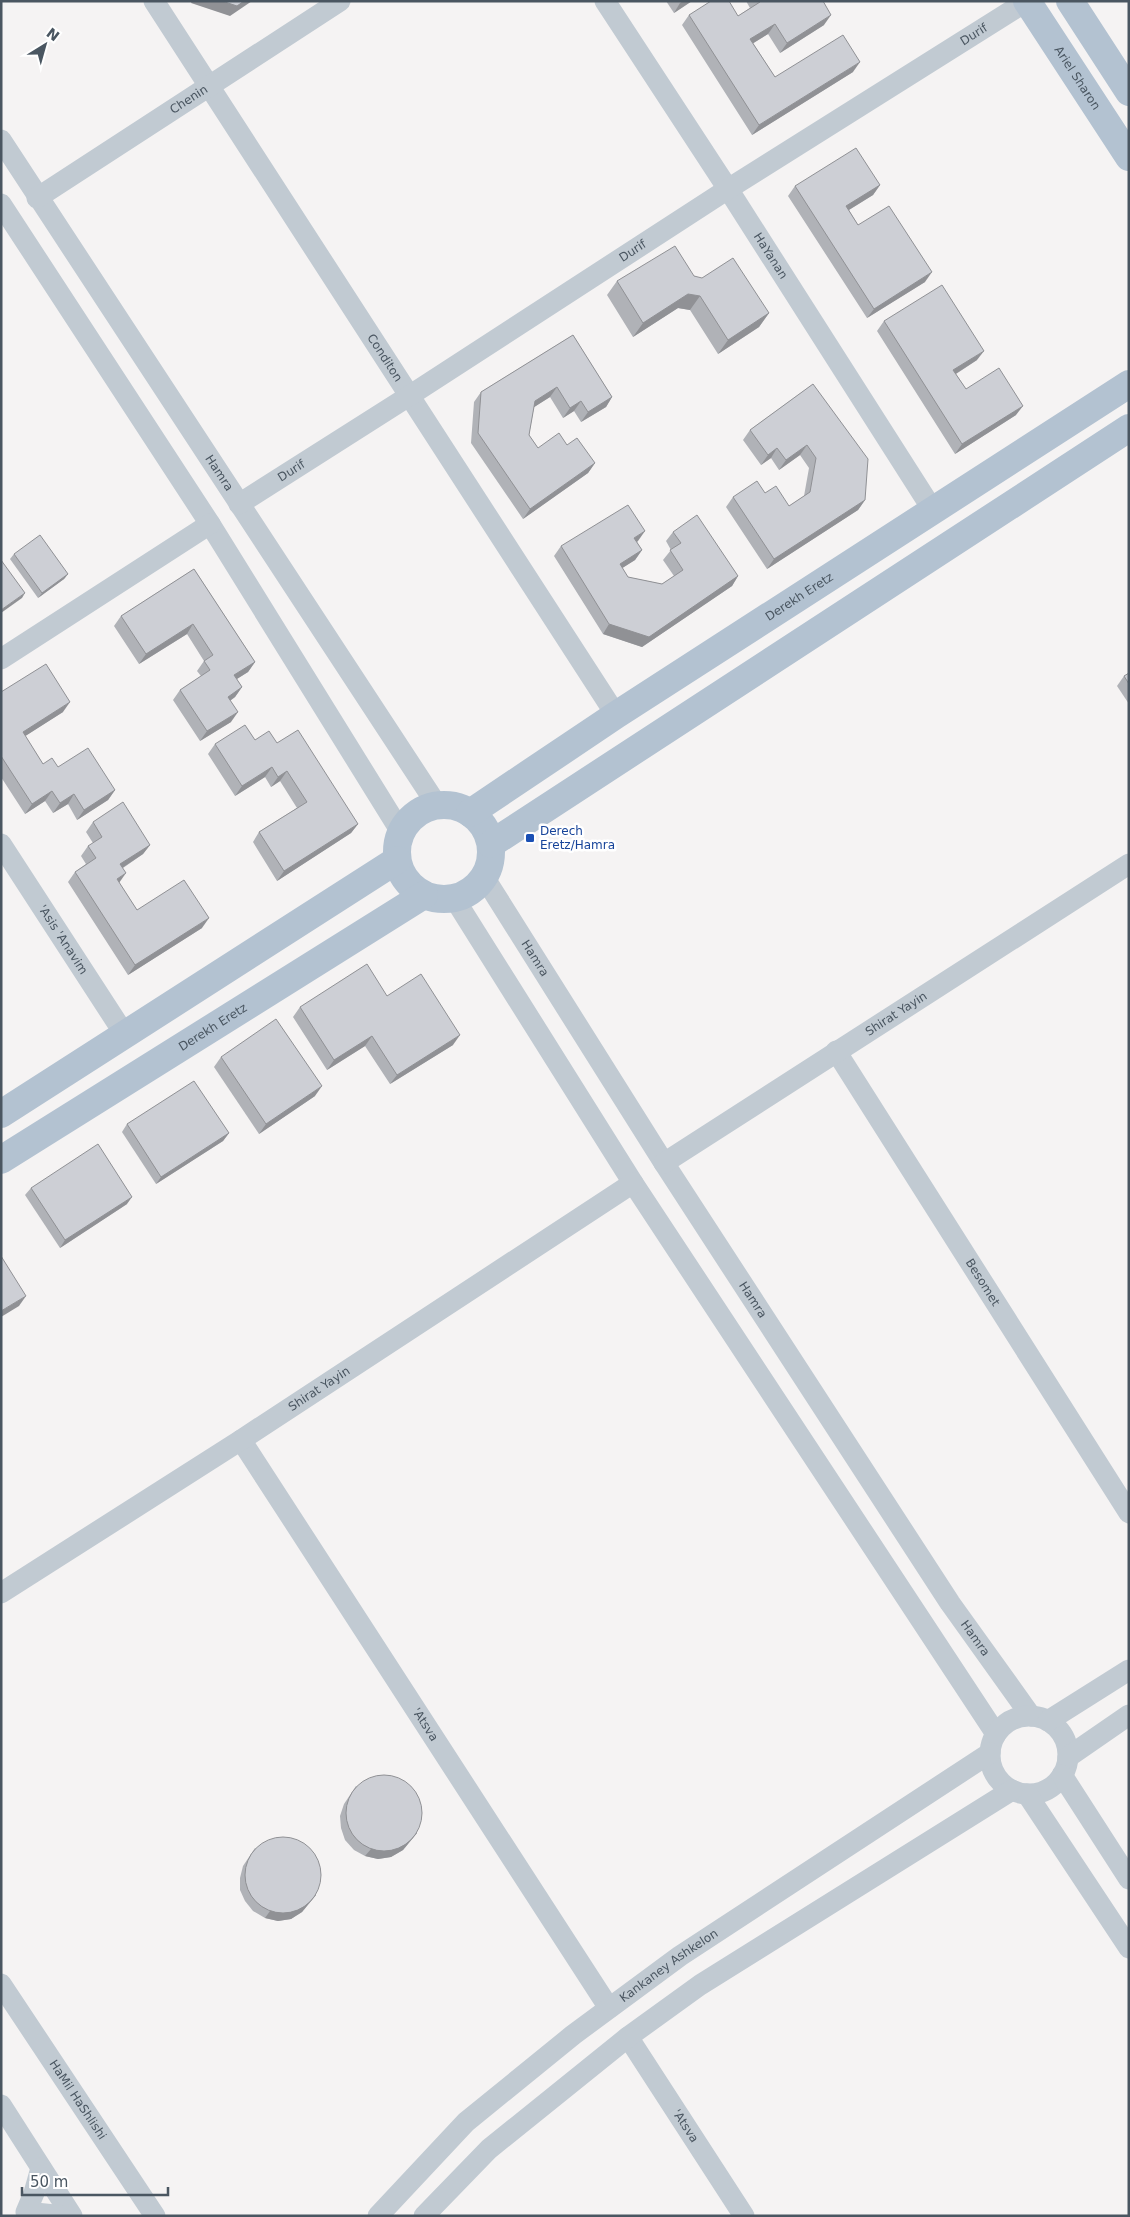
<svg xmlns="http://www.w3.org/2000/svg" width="1130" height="2217" font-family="'DejaVu Sans',sans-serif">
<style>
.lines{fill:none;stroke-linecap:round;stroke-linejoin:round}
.minor{stroke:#c1cad2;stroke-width:21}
.major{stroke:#b3c2d1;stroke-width:28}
.wall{fill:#b0b2b7}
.shaded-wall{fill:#909195}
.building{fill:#cdcfd5;stroke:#909195}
.transit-dot{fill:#1a4fb4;stroke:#fff;stroke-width:2}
.labels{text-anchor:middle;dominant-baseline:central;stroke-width:5;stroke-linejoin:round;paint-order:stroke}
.street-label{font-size:12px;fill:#4a5661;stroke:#fff}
.transit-label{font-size:12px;fill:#164399;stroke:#fff;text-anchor:start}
</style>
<rect width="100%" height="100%" fill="#f5f3f3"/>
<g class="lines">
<g class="minor">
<path id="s1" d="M 154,1 L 616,715"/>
<path id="s2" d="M 605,1 L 728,189 L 934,512"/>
<path id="s3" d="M 1,140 L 437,805"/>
<path id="s4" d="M 37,198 L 340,1"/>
<path d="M 1,204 L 210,524 L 401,832"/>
<path id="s5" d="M 239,504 L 409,396 L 728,189 L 1027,1"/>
<path d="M 1,659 L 210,524"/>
<path id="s6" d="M 1,844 L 125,1035"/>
<path id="s7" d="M 484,877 L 664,1163 L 950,1603 L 1031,1716"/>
<path d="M 454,898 L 633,1183 L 996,1734"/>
<path id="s8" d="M 836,1051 L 1129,1513"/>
<path id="s9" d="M 664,1163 L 1129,864"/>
<path id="s10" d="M 241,1440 L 609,2008"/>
<path id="s11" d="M 1,1593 L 241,1440 L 633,1183"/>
<circle cx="1029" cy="1755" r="39"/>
<path d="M 1048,1721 L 1129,1670"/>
<path d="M 1068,1757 L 1129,1715"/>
<path d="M 1062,1775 L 1129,1879"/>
<path d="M 1027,1794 L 1129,1948"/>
<path id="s12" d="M 1,1984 L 155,2216"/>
<path id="s13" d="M 628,2037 L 744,2216"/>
<path d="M 1,2105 L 72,2216"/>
<path d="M 41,2168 L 34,2193 L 26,2212 L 64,2216"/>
<path id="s14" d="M 378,2216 L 466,2122 L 573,2035 L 680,1956 L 990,1753"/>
<path d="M 424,2216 L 489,2149 L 628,2037 L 700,1985 L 1012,1790"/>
</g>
<g class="major">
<path id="s15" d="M 1027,1 L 1129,157"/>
<path d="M 1070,1 L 1129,92"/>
<circle cx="444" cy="852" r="47"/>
<path id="s16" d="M 470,813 L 616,715 L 1129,384"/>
<path d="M 491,844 L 1129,428"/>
<path d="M 1,1114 L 397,860"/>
<path id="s17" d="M 1,1160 L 424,895"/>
</g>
</g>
<g class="wall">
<path d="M 666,1 L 692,1 L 674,13 Z"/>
<path d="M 746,1 L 823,1 L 824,25 L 780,53 L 768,34 L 753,43 L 775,77 L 853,72 L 752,135 L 682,25 L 689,15 L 738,16 L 750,8 Z"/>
<path d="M 880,185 L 873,195 L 849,210 L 858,225 L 925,282 L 867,318 L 788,196 L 795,186 Z"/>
<path d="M 694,276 L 769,313 L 759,327 L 718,354 L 690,310 L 678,308 L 633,337 L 607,295 L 617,281 Z"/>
<path d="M 884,321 L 977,360 L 956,374 L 966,389 L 1016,415 L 955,454 L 877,331 Z"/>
<path d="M 573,335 L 612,397 L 606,407 L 581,422 L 574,411 L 563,418 L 550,397 L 534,407 L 529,435 L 538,448 L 567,445 L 595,463 L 588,473 L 523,519 L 471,443 L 474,402 L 481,392 Z"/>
<path d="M 813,384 L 865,500 L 858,510 L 767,569 L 726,507 L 733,497 L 765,493 L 789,506 L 804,496 L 809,468 L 800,455 L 779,470 L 771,458 L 761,465 L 743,440 L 750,430 Z"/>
<path d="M 673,532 L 738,576 L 732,586 L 642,647 L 603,634 L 554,556 L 561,546 L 638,541 L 637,542 L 642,550 L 635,560 L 622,568 L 628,577 L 662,584 L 674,576 L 663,560 L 671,550 L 666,541 Z"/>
<path d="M 14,554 L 68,574 L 64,579 L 38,598 L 10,559 Z"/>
<path d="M 194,569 L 255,662 L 248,672 L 237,679 L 242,687 L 235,697 L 230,701 L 231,722 L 200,741 L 173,700 L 180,690 L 201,676 L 197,671 L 204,661 L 187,634 L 139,664 L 114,626 L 121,616 Z"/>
<path d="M 1129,673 L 1129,704 L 1117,686 L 1124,676 Z"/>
<path d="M 1,692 L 63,712 L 25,736 L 43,764 L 58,767 L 115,790 L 108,800 L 77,820 L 68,804 L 53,813 L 45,801 L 25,814 L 1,777 Z"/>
<path d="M 255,740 L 277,743 L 358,824 L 351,833 L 277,881 L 253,842 L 259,832 L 297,808 L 280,781 L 271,787 L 265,777 L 235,796 L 208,754 L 215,744 Z"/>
<path d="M 93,822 L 150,845 L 143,854 L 123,868 L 119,883 L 137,910 L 202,928 L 128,975 L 68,882 L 75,872 L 86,864 L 81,856 L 88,846 L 93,843 L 86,832 Z"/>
<path d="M 387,996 L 453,1045 L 390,1084 L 365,1046 L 327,1070 L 293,1017 L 300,1007 Z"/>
<path d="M 221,1057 L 315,1096 L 259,1134 L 214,1067 Z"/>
<path d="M 127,1124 L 229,1133 L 223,1141 L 156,1184 L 122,1132 Z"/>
<path d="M 31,1188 L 127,1204 L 60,1248 L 25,1195 Z"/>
<path d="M 356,1786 L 417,1833 L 403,1850 L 391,1857 L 378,1859 L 365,1856 L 354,1850 L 345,1840 L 341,1828 L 340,1816 L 344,1804 Z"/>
<path d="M 255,1848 L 316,1895 L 302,1912 L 291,1919 L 278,1921 L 265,1918 L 253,1911 L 245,1901 L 240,1890 L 240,1878 L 243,1866 Z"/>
</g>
<g class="shaded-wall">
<path d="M 192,1 L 252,1 L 230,16 L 191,3 Z"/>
<path d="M 683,1 L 692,1 L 674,13 L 680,3 Z"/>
<path d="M 831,15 L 824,25 L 780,53 L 787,43 Z"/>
<path d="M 775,24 L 768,34 L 744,49 L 750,39 Z"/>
<path d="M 860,62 L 853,72 L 752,135 L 759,125 Z"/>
<path d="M 880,185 L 873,195 L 839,216 L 846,206 Z"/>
<path d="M 932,272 L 925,282 L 867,318 L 874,309 Z"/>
<path d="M 688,294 L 700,296 L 690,310 L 678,308 L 633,337 L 643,323 Z"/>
<path d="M 769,313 L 759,327 L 718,354 L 728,340 Z"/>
<path d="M 984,351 L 977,360 L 946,380 L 953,370 Z"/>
<path d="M 557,387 L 550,397 L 528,411 L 535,401 Z"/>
<path d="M 612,397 L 606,407 L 581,422 L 588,412 Z"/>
<path d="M 581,401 L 574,411 L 563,418 L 570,408 Z"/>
<path d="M 1023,406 L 1016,415 L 955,454 L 962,444 Z"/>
<path d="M 807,445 L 800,455 L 779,470 L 786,460 Z"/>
<path d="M 777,448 L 771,458 L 761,465 L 768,455 Z"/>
<path d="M 595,463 L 588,473 L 523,519 L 530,509 Z"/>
<path d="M 865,500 L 858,510 L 767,569 L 774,559 Z"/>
<path d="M 645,531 L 638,541 L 627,548 L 634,538 Z"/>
<path d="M 642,550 L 635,560 L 613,574 L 620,564 Z"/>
<path d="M 68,574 L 64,579 L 38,598 L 42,593 Z"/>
<path d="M 738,576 L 732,586 L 642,647 L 603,634 L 609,624 Z"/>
<path d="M 25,593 L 22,598 L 1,613 L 1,610 Z"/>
<path d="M 193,624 L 187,634 L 139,664 L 146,654 Z"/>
<path d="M 255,662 L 248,672 L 227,685 L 234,675 Z"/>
<path d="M 242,687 L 235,697 L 221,707 L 228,697 Z"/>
<path d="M 70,702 L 63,712 L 16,742 L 23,732 Z"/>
<path d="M 238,712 L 231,722 L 200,741 L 207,731 Z"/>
<path d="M 272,767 L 265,777 L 235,796 L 242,786 Z"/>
<path d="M 287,771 L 280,781 L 271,787 L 278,777 Z"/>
<path d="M 115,790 L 108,800 L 77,820 L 84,810 Z"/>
<path d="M 52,791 L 45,801 L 25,814 L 32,804 Z"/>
<path d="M 74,794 L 68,804 L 53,813 L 60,803 Z"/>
<path d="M 358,824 L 351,833 L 277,881 L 284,871 Z"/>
<path d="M 150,845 L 143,854 L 113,874 L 120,864 Z"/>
<path d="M 126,873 L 119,883 L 117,879 Z"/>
<path d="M 209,918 L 202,928 L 128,975 L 135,965 Z"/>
<path d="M 460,1035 L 453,1045 L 390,1084 L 397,1075 Z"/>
<path d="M 372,1036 L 365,1046 L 327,1070 L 334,1060 Z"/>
<path d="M 322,1086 L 315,1096 L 259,1134 L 266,1124 Z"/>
<path d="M 229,1133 L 223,1141 L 156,1184 L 161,1177 Z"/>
<path d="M 132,1197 L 127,1204 L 60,1248 L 65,1240 Z"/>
<path d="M 26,1296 L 19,1306 L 1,1317 L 1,1311 Z"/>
<path d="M 417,1833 L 403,1850 L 391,1857 L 378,1859 L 365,1856 L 371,1849 Z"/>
<path d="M 316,1895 L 302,1912 L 291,1919 L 278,1921 L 265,1918 L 270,1911 Z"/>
</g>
<g class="building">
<path d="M 222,1 L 244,1 L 237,6 Z"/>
<path d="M 711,1 L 729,1 L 738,16 L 760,2 L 759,1 L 823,1 L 831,15 L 787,43 L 775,24 L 750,39 L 775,77 L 843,35 L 860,62 L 759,125 L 689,15 Z"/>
<path d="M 856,148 L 880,185 L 846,206 L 858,225 L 889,206 L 932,272 L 874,309 L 795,186 Z"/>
<path d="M 675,246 L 694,276 L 702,278 L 733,258 L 769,313 L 728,340 L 700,296 L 688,294 L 643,323 L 617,281 Z"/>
<path d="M 942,285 L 984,351 L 953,370 L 966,389 L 999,368 L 1023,406 L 962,444 L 884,321 Z"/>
<path d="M 573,335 L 612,397 L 588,412 L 581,401 L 570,408 L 557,387 L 535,401 L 529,435 L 538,448 L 559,433 L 567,445 L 577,438 L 595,463 L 530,509 L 478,433 L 481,392 Z"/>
<path d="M 813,384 L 868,459 L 865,500 L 774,559 L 733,497 L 757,481 L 765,493 L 776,486 L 789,506 L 810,492 L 816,458 L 807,445 L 786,460 L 777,448 L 768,455 L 750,430 Z"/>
<path d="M 628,505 L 645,531 L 634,538 L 642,550 L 620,564 L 628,577 L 662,584 L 683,570 L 670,550 L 681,543 L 673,532 L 697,515 L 738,576 L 649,637 L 609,624 L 561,546 Z"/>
<path d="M 40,535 L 68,574 L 42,593 L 14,554 Z"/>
<path d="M 1,560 L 25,593 L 1,610 Z"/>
<path d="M 194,569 L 255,662 L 234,675 L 242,687 L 228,697 L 238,712 L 207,731 L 180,690 L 210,670 L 204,661 L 213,655 L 193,624 L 146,654 L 121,616 Z"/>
<path d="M 46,664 L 70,702 L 23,732 L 43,764 L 52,758 L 58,767 L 88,748 L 115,790 L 84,810 L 74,794 L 60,803 L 52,791 L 32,804 L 1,756 L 1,692 Z"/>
<path d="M 1129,673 L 1129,684 L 1124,676 Z"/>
<path d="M 245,725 L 255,740 L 269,731 L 277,743 L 298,730 L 358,824 L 284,871 L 259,832 L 307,802 L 287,771 L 278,777 L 272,767 L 242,786 L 215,744 Z"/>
<path d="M 123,802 L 150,845 L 120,864 L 126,873 L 117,879 L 137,910 L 184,880 L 209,918 L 135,965 L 75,872 L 96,858 L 88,846 L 102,837 L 93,822 Z"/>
<path d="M 367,964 L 387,996 L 421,974 L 460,1035 L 397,1075 L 372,1036 L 334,1060 L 300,1007 Z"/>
<path d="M 276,1019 L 322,1086 L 266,1124 L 221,1057 Z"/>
<path d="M 194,1081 L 229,1133 L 161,1177 L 127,1124 Z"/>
<path d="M 98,1144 L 132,1197 L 65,1240 L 31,1188 Z"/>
<path d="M 1,1256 L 26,1296 L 1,1311 Z"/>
<circle cx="384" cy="1813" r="38"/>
<circle cx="283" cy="1875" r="38"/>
</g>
<rect class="transit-dot" x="525" y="833" width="10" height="10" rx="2.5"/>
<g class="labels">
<g class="street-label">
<text stroke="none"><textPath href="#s5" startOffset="872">Durif</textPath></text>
<text stroke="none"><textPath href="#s15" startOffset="92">Ariel Sharon</textPath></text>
<text stroke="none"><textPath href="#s4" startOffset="181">Chenin</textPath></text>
<text stroke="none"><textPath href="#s5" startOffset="468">Durif</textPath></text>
<text stroke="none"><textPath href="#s2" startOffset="304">HaYanan</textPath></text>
<text stroke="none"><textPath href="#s1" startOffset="425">Conditon</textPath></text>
<text stroke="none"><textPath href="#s5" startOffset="62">Durif</textPath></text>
<text stroke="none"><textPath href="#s3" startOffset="398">Hamra</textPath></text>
<text stroke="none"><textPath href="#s16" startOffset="394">Derekh Eretz</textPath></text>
<text stroke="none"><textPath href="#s6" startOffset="114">'Asis 'Anavim</textPath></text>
<text stroke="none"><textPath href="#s7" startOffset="96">Hamra</textPath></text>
<text stroke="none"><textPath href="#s9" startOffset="276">Shirat Yayin</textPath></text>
<text stroke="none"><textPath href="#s17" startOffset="250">Derekh Eretz</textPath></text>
<text stroke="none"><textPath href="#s8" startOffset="274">Besomet</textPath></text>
<text stroke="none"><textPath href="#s7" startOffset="501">Hamra</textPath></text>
<text stroke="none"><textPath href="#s11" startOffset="378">Shirat Yayin</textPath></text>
<text stroke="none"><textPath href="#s7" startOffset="906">Hamra</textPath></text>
<text stroke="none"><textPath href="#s10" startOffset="339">'Atsva</textPath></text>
<text stroke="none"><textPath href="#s14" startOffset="385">Kankaney Ashkelon</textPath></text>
<text stroke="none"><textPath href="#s12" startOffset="139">HaMil HaShlishi</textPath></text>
<text stroke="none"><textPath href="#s13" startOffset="106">'Atsva</textPath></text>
</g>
<g class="transit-label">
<text x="540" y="831">Derech<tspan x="540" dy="14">Eretz/Hamra</tspan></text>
</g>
</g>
<rect width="1130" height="2217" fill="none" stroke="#4a5661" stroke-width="5"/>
<g transform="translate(45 45) rotate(37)" stroke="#ffffff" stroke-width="4" paint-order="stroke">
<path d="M0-4L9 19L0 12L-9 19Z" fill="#4a5661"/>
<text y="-8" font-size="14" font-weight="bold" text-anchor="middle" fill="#4a5661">N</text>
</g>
<path d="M22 2187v8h146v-8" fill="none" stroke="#4a5661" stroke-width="2.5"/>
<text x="30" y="2187" font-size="15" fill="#4a5661" stroke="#ffffff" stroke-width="4" paint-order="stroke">50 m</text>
</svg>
